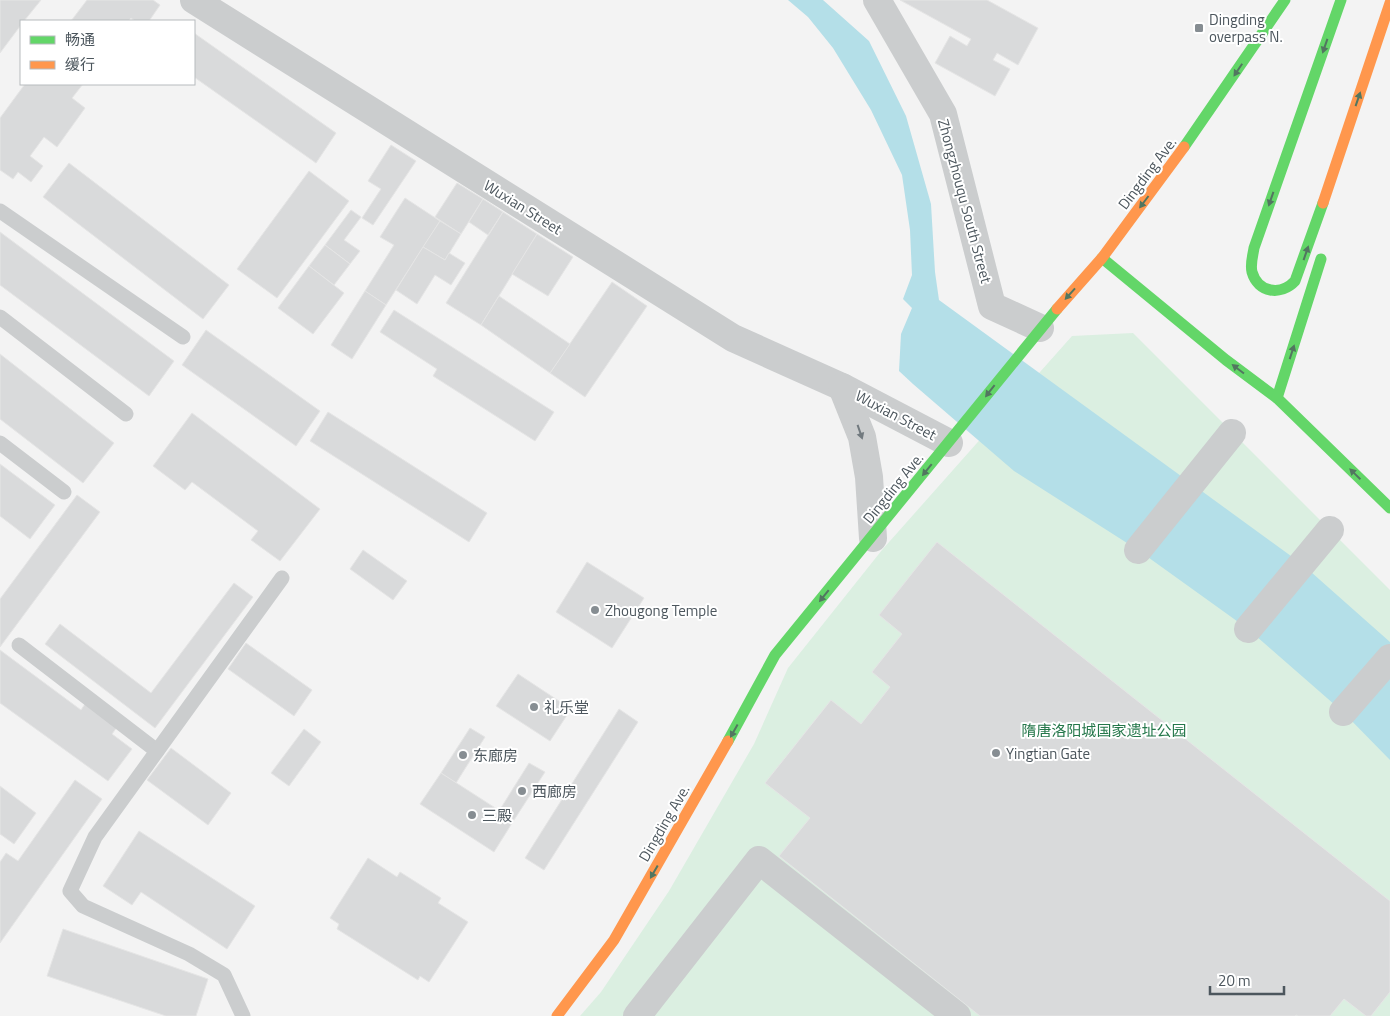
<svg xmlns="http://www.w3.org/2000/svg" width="1390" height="1016" font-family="'Titillium Web','Noto Sans SC',sans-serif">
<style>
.green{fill:#dbefe1}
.water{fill:#b4dfe8}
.building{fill:#d9dadb;stroke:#e5e5e5}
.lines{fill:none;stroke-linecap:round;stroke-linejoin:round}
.lane{stroke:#cbcdce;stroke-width:15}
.street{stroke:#cbcdce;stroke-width:28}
.fast{stroke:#63d668;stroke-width:11}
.slow{stroke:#ff974d;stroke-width:11}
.oneway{fill:#527660}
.oneway2{fill:#727a7f}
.poi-dot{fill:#868d92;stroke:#fff;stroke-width:2}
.labels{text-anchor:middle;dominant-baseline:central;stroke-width:4;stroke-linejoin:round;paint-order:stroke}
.poi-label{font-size:15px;fill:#4c565d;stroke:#fff;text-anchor:start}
.street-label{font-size:15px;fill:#4c565d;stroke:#fff}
.park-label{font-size:15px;fill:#24774a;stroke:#fff}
</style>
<rect width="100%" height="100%" fill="#f3f3f3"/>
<path class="green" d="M 1133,333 L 1390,590 L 1390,1016 L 580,1016 L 601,992 L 669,891 L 754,744 L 788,668 L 882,550 L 1072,336 Z"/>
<path class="water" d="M 788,0 L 823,0 L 869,41 L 906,116 L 931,204 L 935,272 L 939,300 L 1302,564 L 1390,642 L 1390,760 L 1343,712 L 1248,629 L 1138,550 L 1014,471 L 913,384 L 899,371 L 901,334 L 912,308 L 903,299 L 912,275 L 910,230 L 902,175 L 871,110 L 833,48 L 808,17 Z"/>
<g class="building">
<path d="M 0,0 L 41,0 L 24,21 L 21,21 L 21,25 L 0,53 Z"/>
<path d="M 87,0 L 153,0 L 160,5 L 149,21 L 135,21 L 131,18 L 128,21 L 71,21 Z"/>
<path d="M 900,0 L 987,0 L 1038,28 L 1018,65 L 997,53 L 993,60 L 1010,69 L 995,96 L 935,63 L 950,36 L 967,46 L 971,39 Z"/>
<path d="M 194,33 L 336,133 L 316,163 L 194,77 Z"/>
<path d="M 25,84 L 83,84 L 72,98 L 85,108 L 57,147 L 44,137 L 30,156 L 43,166 L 31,182 L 18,172 L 13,179 L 0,170 L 0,118 Z"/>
<path d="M 391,145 L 416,161 L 373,225 L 362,218 L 381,189 L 368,181 Z"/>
<path d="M 69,163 L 229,285 L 203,319 L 43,197 Z"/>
<path d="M 309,171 L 349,201 L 277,298 L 237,269 Z"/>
<path d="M 457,183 L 483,199 L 461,234 L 435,217 Z"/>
<path d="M 405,198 L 440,221 L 386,305 L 365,291 L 394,245 L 380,237 Z"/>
<path d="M 483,199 L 503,212 L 488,235 L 469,222 Z"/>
<path d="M 351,210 L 361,217 L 344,240 L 360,251 L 350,264 L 325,245 Z"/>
<path d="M 503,212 L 537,234 L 481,325 L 446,303 Z"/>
<path d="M 440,221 L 461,234 L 445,260 L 423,247 Z"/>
<path d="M 0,232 L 174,361 L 149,396 L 0,285 Z"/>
<path d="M 537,234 L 573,257 L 548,296 L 512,274 Z"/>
<path d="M 325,245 L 350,264 L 334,285 L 309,266 Z"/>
<path d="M 423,247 L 445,260 L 449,253 L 465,263 L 451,285 L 435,275 L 417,304 L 396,290 Z"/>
<path d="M 309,266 L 344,293 L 313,334 L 278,308 Z"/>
<path d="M 612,282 L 647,306 L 585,397 L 550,373 Z"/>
<path d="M 365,291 L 386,305 L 352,359 L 331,345 Z"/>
<path d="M 499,296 L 570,344 L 550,373 L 481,325 Z"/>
<path d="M 394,310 L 554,412 L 535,441 L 433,376 L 437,369 L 380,332 Z"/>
<path d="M 206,330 L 320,411 L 296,446 L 182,365 Z"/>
<path d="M 0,354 L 114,443 L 83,483 L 0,419 Z"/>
<path d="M 328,412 L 487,513 L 469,542 L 310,441 Z"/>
<path d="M 192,413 L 320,509 L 280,561 L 251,540 L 258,531 L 192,482 L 185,490 L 153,466 Z"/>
<path d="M 0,464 L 55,505 L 30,539 L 0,516 Z"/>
<path d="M 77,495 L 100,512 L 0,647 L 0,599 Z"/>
<path d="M 937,542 L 1390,901 L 1390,992 L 1371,1016 L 1366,1016 L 1344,999 L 1330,1016 L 1298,1016 L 1296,1015 L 1295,1016 L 980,1016 L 779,856 L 810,818 L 765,783 L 831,700 L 861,724 L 890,687 L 872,672 L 902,634 L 879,615 Z"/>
<path d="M 363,550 L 407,581 L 393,600 L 350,569 Z"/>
<path d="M 587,562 L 644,598 L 612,648 L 556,612 Z"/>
<path d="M 234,583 L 253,597 L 155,728 L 45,644 L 60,624 L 151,693 Z"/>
<path d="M 246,643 L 312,690 L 294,716 L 228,669 Z"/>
<path d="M 0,650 L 81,710 L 85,704 L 117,727 L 112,734 L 132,749 L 108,781 L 0,703 Z"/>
<path d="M 518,674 L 571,709 L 550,741 L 496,706 Z"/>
<path d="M 619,709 L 638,722 L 544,870 L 525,858 Z"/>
<path d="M 470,728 L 485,737 L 456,783 L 441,773 Z"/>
<path d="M 304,729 L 321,742 L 289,786 L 271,773 Z"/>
<path d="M 171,748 L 231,793 L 208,825 L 147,780 Z"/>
<path d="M 529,763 L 545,772 L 514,820 L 499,811 Z"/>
<path d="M 441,773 L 514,820 L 494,852 L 420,804 Z"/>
<path d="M 75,780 L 102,799 L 0,943 L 0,862 L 6,853 L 18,861 Z"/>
<path d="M 0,786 L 36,813 L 14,844 L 0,834 Z"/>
<path d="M 139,831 L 255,906 L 227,949 L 141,892 L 132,905 L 103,886 Z"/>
<path d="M 368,858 L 397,877 L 400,872 L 441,898 L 438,903 L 468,922 L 429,982 L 420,976 L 418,980 L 337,929 L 339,924 L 330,918 Z"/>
<path d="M 63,929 L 208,979 L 196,1016 L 166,1016 L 47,976 Z"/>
</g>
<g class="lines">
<g class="lane">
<path d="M 0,211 L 183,337"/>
<path d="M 0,317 L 126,414"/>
<path d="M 0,443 L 64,492"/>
<path d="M 19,645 L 157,751"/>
<path d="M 243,1016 L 224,975 L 189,954 L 83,906 L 70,891 L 95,837 L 282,578"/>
</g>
<g class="street">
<path d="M 194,0 L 733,338 L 842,387 L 949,443"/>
<path d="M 877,0 L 943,114 L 992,306 L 1040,328"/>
<path d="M 842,387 L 862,437 L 869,477 L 873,538"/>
<path d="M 1138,550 L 1232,433"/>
<path d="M 1248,629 L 1330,530"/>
<path d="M 1343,712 L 1390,658"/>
<path d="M 637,1016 L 759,860 L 957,1016"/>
</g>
<g class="fast">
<path d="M 1184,147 L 1285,0"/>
<path d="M 1323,203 L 1295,281 C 1281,296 1258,293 1252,272 C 1250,264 1253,255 1254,248 L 1341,0"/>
<path d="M 1102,258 L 1226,360 L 1277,398 L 1390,508"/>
<path d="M 1277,398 L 1321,259"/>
<path d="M 728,741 L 775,655 L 1057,309"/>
</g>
<g class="slow">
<path d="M 1323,203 L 1390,3"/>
<path d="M 1057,309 L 1102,258 L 1184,147"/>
<path d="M 557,1016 L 614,940 L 728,741"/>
</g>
</g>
<defs><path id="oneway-solid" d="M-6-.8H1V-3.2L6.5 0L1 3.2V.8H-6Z" transform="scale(1.25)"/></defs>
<g class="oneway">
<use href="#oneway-solid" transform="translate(1325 46) rotate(109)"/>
<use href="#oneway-solid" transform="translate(1238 70) rotate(124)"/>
<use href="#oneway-solid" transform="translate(1358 99) rotate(-71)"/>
<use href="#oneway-solid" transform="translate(1271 199) rotate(109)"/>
<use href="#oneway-solid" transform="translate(1144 202) rotate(127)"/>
<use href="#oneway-solid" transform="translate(1306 253) rotate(-71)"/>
<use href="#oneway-solid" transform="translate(1070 294) rotate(132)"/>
<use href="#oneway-solid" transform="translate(1292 352) rotate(-72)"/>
<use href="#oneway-solid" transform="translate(1238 369) rotate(-143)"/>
<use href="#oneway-solid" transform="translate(990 391) rotate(128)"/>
<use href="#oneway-solid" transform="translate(927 470) rotate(129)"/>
<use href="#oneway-solid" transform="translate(1355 474) rotate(-136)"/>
<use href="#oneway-solid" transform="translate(824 596) rotate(129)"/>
<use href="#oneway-solid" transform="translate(734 731) rotate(119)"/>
<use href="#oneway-solid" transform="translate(654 872) rotate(120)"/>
</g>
<use class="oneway2" href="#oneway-solid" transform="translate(860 432) rotate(71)"/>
<g class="poi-dot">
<rect x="1194" y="23" width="10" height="10" rx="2.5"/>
<circle cx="595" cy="610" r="5"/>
<circle cx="534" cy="707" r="5"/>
<circle cx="996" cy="753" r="5"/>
<circle cx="463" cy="755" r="5"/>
<circle cx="522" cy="791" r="5"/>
<circle cx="472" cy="815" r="5"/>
</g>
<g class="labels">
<g class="poi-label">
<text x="1209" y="19">Dingding<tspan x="1209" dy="17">overpass N.</tspan></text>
<text x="605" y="610">Zhougong Temple</text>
<text x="544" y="707">礼乐堂</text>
<text x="1006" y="753">Yingtian Gate</text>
<text x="473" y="755">东廊房</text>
<text x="532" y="791">西廊房</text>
<text x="482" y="815">三殿</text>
</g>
<g class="street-label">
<text transform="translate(1147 173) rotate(-53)">Dingding Ave.</text>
<text transform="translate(965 201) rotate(75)">Zhongzhouqu South Street</text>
<text transform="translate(523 207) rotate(32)">Wuxian Street</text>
<text transform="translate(896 415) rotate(28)">Wuxian Street</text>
<text transform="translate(893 488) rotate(-51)">Dingding Ave.</text>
<text transform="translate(664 823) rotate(-60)">Dingding Ave.</text>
</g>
<g class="park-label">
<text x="1104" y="730">隋唐洛阳城国家遗址公园</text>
</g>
</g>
<rect x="20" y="20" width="175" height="65" fill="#ffffff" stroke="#b7bbbe"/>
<rect x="30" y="36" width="25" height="8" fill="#63d668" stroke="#b7bbbe"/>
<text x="65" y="45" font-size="15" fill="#4c565d">畅通</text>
<rect x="30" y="61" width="25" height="8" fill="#ff974d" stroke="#b7bbbe"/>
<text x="65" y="70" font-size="15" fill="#4c565d">缓行</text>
<path d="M1210 986v8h74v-8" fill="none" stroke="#4c565d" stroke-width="2.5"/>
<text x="1218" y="986" font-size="15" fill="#4c565d" stroke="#ffffff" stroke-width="4" paint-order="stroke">20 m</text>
</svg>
